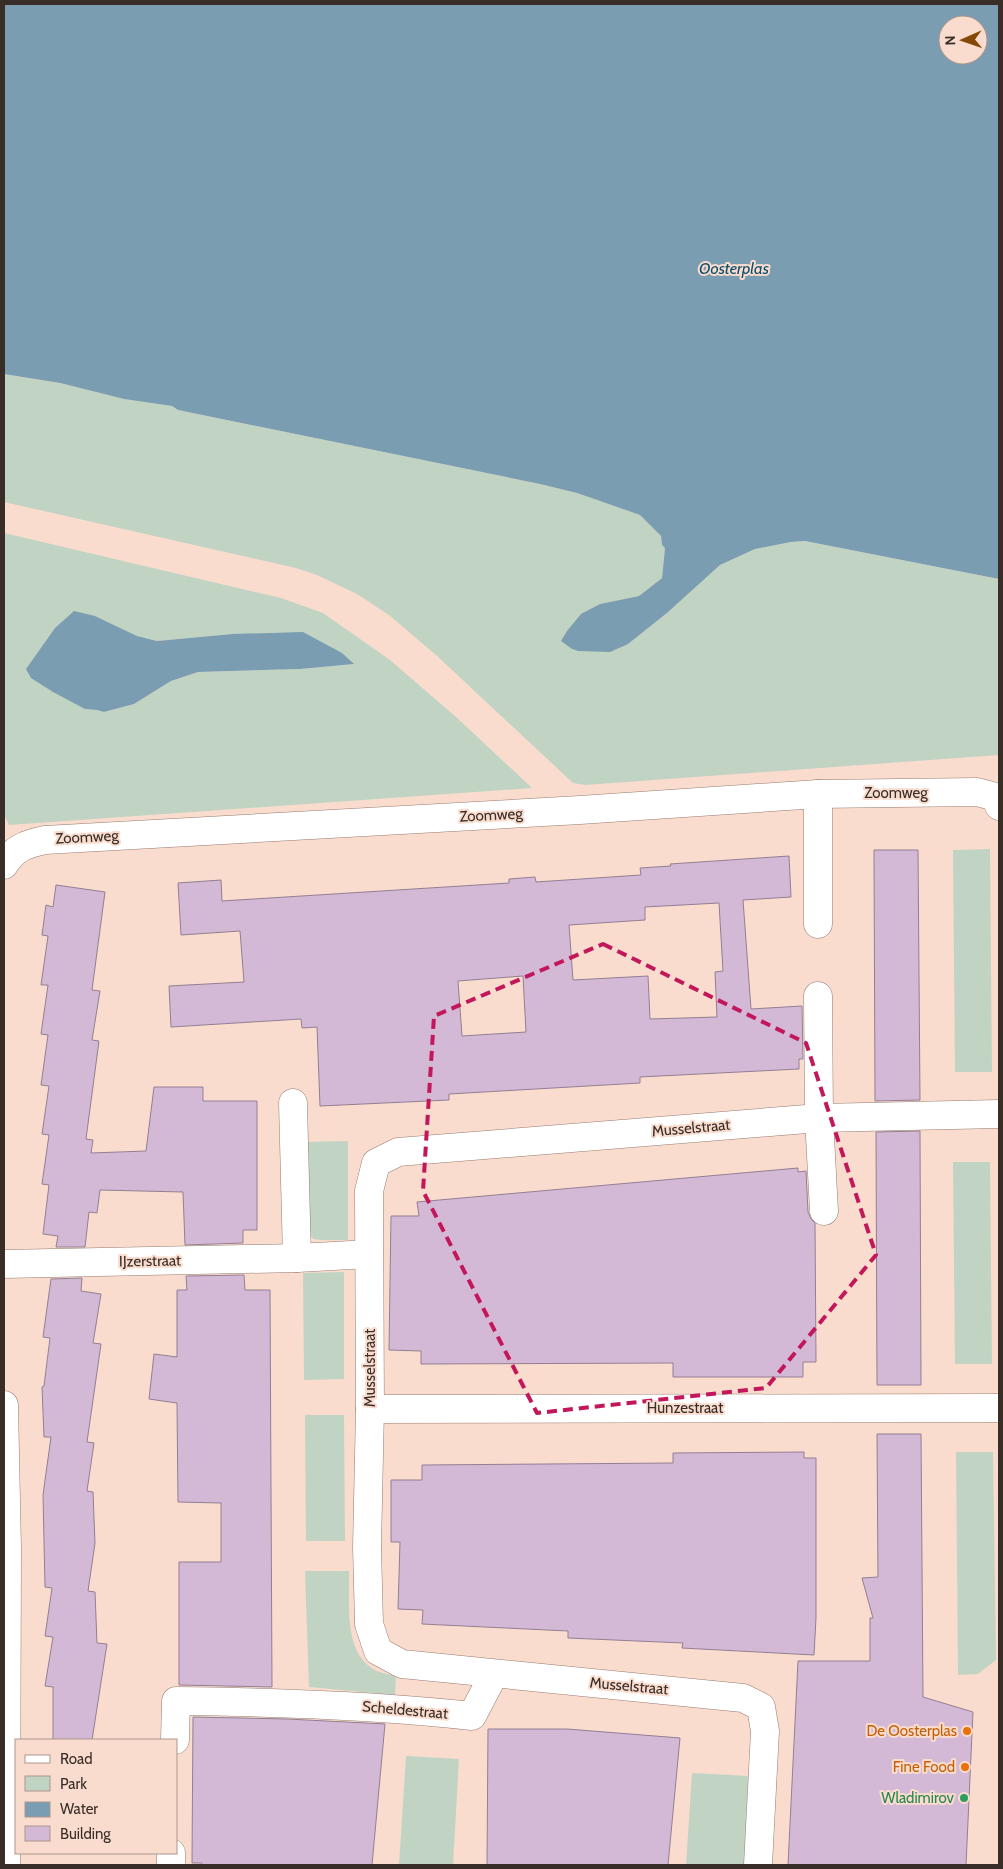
<svg xmlns="http://www.w3.org/2000/svg" width="1003" height="1869" font-family="Cabin,sans-serif">
<style>
.green{fill:#c1d4c3;fill-rule:evenodd}
.water{fill:#7a9db2;fill-rule:evenodd}
.building{fill:#d4b9d6;stroke:#937f93;fill-rule:evenodd}
.lines{fill:none;stroke-linecap:round;stroke-linejoin:round}
.minor-casing{stroke:#967c6f;stroke-width:29}
.minor{stroke:#fff;stroke-width:28}
.marked{fill:none;stroke:#c2185b;stroke-width:4;stroke-dasharray:10 6;stroke-linejoin:round}
.food-dot{fill:#e8710a;stroke:#f9dcce;stroke-width:2}
.leisure-dot{fill:#2e9e5b;stroke:#f9dcce;stroke-width:2}
.labels{text-anchor:middle;dominant-baseline:central;stroke-width:4;stroke-linejoin:round;paint-order:stroke}
.street-label{font-size:15px;fill:#382d27;stroke:#f9dcce}
.food-label{font-size:15px;fill:#c56008;stroke:#f9dcce;text-anchor:end}
.leisure-label{font-size:15px;fill:#27864d;stroke:#f9dcce;text-anchor:end}
.water-label{font-size:16px;font-style:italic;fill:#0a4c6b;stroke:#f9dcce}
</style>
<rect width="100%" height="100%" fill="#f9dcce"/>
<g class="green">
<path d="M 4,374 L 60,383 L 124,399 L 172,406 L 178,410 L 540,484 L 577,493 L 640,515 L 661,536 L 662,545 L 665,548 L 662,578 L 639,596 L 600,604 L 628,644 L 667,613 L 720,565 L 755,549 L 792,542 L 805,541 L 999,579 L 999,755 L 585,785 L 573,783 L 436,655 L 389,615 L 357,594 L 317,575 L 296,568 L 4,502 Z"/>
<path d="M 4,533 L 281,598 L 323,613 L 390,660 L 456,717 L 532,788 L 9,825 L 4,815 ZM 95,616 L 137,636 L 157,641 L 232,634 L 354,664 L 300,669 L 198,672 L 171,681 L 134,704 L 104,712 L 97,710 L 85,709 Z"/>
<path d="M 990,849 L 992,1072 L 955,1072 L 953,850 Z"/>
<path d="M 348,1141 L 348,1240 L 321,1240 L 314,1239 L 308,1234 L 306,1142 Z"/>
<path d="M 953,1162 L 990,1162 L 992,1364 L 955,1364 Z"/>
<path d="M 344,1272 L 344,1379 L 304,1380 L 303,1273 Z"/>
<path d="M 305,1415 L 344,1415 L 345,1541 L 306,1541 Z"/>
<path d="M 956,1452 L 993,1452 L 996,1660 L 978,1674 L 958,1675 Z"/>
<path d="M 305,1571 L 349,1571 C 350,1603 343,1650 373,1669 C 379,1673 389,1674 396,1676 L 395,1695 L 309,1687 Z"/>
<path d="M 406,1756 L 459,1759 L 453,1865 L 399,1865 Z"/>
<path d="M 692,1773 L 748,1776 L 744,1865 L 686,1865 Z"/>
</g>
<g class="water">
<path d="M 4,4 L 999,4 L 999,579 L 805,541 L 791,542 L 755,549 L 720,565 L 667,613 L 628,644 L 610,652 L 578,651 L 572,649 L 561,641 L 567,631 L 581,614 L 600,604 L 639,596 L 662,578 L 665,548 L 662,545 L 661,536 L 640,515 L 577,493 L 540,484 L 178,410 L 172,406 L 124,399 L 60,383 L 4,374 ZM 948,25 L 978,25 L 978,55 L 948,55 Z"/>
<path d="M 74,611 L 95,616 L 137,636 L 157,641 L 232,634 L 303,632 L 342,653 L 354,664 L 300,669 L 198,672 L 171,681 L 134,704 L 104,712 L 97,710 L 85,709 L 53,692 L 31,678 L 26,669 L 55,628 Z"/>
</g>
<g class="building">
<path d="M 874,850 L 918,850 L 920,1100 L 875,1101 Z"/>
<path d="M 789,856 L 791,897 L 743,900 L 751,1009 L 802,1006 L 803,1059 L 799,1059 L 799,1069 L 640,1077 L 640,1083 L 449,1094 L 449,1100 L 320,1106 L 317,1027 L 302,1028 L 301,1019 L 171,1027 L 169,986 L 244,982 L 240,931 L 181,935 L 178,883 L 221,880 L 222,901 L 509,883 L 509,879 L 535,877 L 536,882 L 641,875 L 640,868 L 671,866 L 670,864 ZM 719,903 L 723,971 L 715,972 L 717,1017 L 650,1019 L 648,976 L 573,980 L 569,925 L 645,920 L 645,907 ZM 523,976 L 526,1032 L 462,1036 L 458,981 Z"/>
<path d="M 56,885 L 105,892 L 92,990 L 100,991 L 92,1040 L 99,1041 L 86,1139 L 93,1140 L 91,1153 L 146,1151 L 154,1087 L 203,1087 L 203,1101 L 257,1101 L 257,1230 L 243,1230 L 243,1243 L 185,1245 L 183,1192 L 100,1190 L 97,1213 L 89,1212 L 85,1247 L 56,1247 L 58,1236 L 43,1234 L 49,1185 L 42,1184 L 49,1135 L 42,1134 L 49,1086 L 41,1085 L 48,1035 L 41,1034 L 48,985 L 41,985 L 48,936 L 42,935 L 46,905 L 53,907 Z"/>
<path d="M 920,1131 L 921,1385 L 877,1385 L 876,1132 Z"/>
<path d="M 798,1168 L 798,1172 L 806,1171 L 808,1212 L 811,1219 L 815,1223 L 816,1362 L 803,1362 L 803,1377 L 673,1377 L 673,1363 L 421,1364 L 421,1351 L 389,1350 L 391,1216 L 419,1216 L 417,1202 Z"/>
<path d="M 244,1275 L 245,1290 L 270,1290 L 272,1687 L 179,1685 L 179,1562 L 221,1562 L 221,1503 L 178,1502 L 177,1403 L 149,1399 L 154,1354 L 177,1357 L 177,1290 L 187,1290 L 186,1276 Z"/>
<path d="M 82,1278 L 81,1291 L 101,1294 L 93,1343 L 101,1344 L 87,1442 L 94,1443 L 87,1491 L 93,1492 L 95,1543 L 88,1591 L 95,1592 L 97,1643 L 107,1644 L 92,1740 L 53,1740 L 53,1687 L 45,1686 L 53,1637 L 45,1636 L 52,1588 L 45,1587 L 43,1495 L 51,1437 L 44,1437 L 42,1387 L 44,1386 L 50,1338 L 43,1337 L 51,1279 Z"/>
<path d="M 877,1434 L 921,1434 L 923,1697 L 973,1712 L 966,1865 L 788,1865 L 798,1661 L 870,1661 L 870,1618 L 873,1618 L 862,1578 L 878,1577 Z"/>
<path d="M 804,1452 L 804,1458 L 816,1458 L 816,1618 L 814,1655 L 682,1648 L 683,1643 L 568,1638 L 568,1631 L 422,1624 L 423,1610 L 398,1609 L 400,1542 L 391,1542 L 391,1480 L 422,1480 L 422,1465 L 673,1463 L 673,1453 Z"/>
<path d="M 193,1717 L 287,1719 L 385,1724 L 372,1865 L 202,1865 L 202,1863 L 192,1863 Z"/>
<path d="M 488,1729 L 567,1729 L 680,1738 L 668,1865 L 487,1865 Z"/>
</g>
<g class="lines">
<defs>
<g id="minor">
<path d="M 4,865 C 14,848 26,844 45,840 L 580,810 L 818,794 L 977,792 L 996,797 L 999,806"/>
<path d="M 818,924 L 818,794"/>
<path d="M 818,996 L 819,1118 L 824,1211"/>
<path d="M 293,1103 L 297,1258 L 369,1254"/>
<path d="M 4,1264 L 297,1258"/>
<path d="M 4,1405 L 7,1549 L 6,1865"/>
<path d="M 370,1409 L 999,1408"/>
<path d="M 175,1740 L 176,1701 C 275,1702 373,1705 472,1716 L 494,1674"/>
<path d="M 171,1865 L 171,1853"/>
<path d="M 758,1865 L 765,1731 L 761,1707 L 743,1698 L 402,1664 L 378,1651 L 369,1624 L 367,1547 L 370,1409 L 369,1191 L 376,1163 L 398,1152 L 819,1118 L 999,1114"/>
</g>
</defs>
<use href="#minor" class="minor-casing"/>
<use href="#minor" class="minor"/>
</g>
<path class="marked" d="M 603,944 L 806,1043 L 876,1255 L 766,1388 L 537,1413 L 423,1191 L 434,1016 Z"/>
<g class="food-dot">
<circle cx="967" cy="1731" r="5"/>
<circle cx="965" cy="1767" r="5"/>
</g>
<circle class="leisure-dot" cx="964" cy="1798" r="5"/>
<g class="labels">
<g class="street-label">
<text x="896" y="793">Zoomweg</text>
<text transform="translate(491 815) rotate(-3)">Zoomweg</text>
<text transform="translate(87 837) rotate(-3)">Zoomweg</text>
<text transform="translate(691 1128) rotate(-5)">Musselstraat</text>
<text transform="translate(150 1261) rotate(-1)">IJzerstraat</text>
<text transform="translate(370 1368) rotate(-90)">Musselstraat</text>
<text x="685" y="1408">Hunzestraat</text>
<text transform="translate(629 1686) rotate(5)">Musselstraat</text>
<text transform="translate(405 1710) rotate(5)">Scheldestraat</text>
</g>
<g class="food-label">
<text x="957" y="1731">De Oosterplas</text>
<text x="955" y="1767">Fine Food</text>
</g>
<g class="leisure-label">
<text x="954" y="1798">Wladimirov</text>
</g>
<g class="water-label">
<text x="734" y="268">Oosterplas</text>
</g>
</g>
<rect width="1003" height="1869" fill="none" stroke="#382d27" stroke-width="10"/>
<rect x="15" y="1739" width="162" height="115" fill="#f9dcce" stroke="#ac968b"/>
<rect x="25" y="1755" width="25" height="8" fill="#ffffff" stroke="#ac968b"/>
<text x="60" y="1764" font-size="15" fill="#382d27">Road</text>
<rect x="25" y="1776" width="25" height="15" fill="#c1d4c3" stroke="#ac968b"/>
<text x="60" y="1789" font-size="15" fill="#382d27">Park</text>
<rect x="25" y="1802" width="25" height="15" fill="#7a9db2" stroke="#ac968b"/>
<text x="60" y="1814" font-size="15" fill="#382d27">Water</text>
<rect x="25" y="1826" width="25" height="15" fill="#d4b9d6" stroke="#ac968b"/>
<text x="60" y="1839" font-size="15" fill="#382d27">Building</text>
<g transform="translate(963 40) rotate(268)"><circle r="24" fill="#f9dcce" stroke="#ac968b"/>
<path d="M0-4L9 19L0 12L-9 19Z" fill="#854806"/>
<text y="-8" font-size="14" font-weight="bold" text-anchor="middle" fill="#382d27">N</text>
</g>
</svg>
